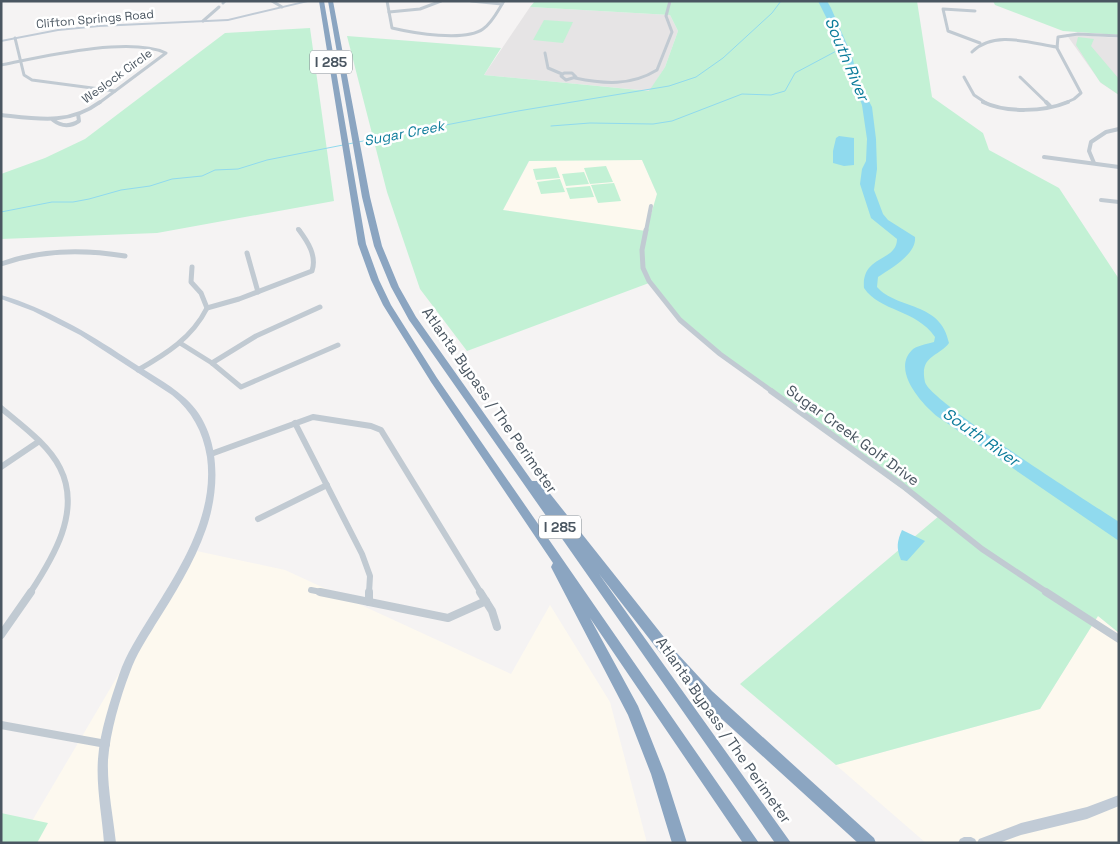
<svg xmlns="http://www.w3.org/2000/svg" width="1120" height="844" font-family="'Space Grotesk',sans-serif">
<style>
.commercial{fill:#fdf9ef}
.education{fill:#e6e4e5}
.green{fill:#c3f1d5;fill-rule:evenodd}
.water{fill:#90daee}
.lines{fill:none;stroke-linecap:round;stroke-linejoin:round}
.stream{stroke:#90daee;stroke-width:1}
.street-far4{stroke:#c1cad2;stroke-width:3}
.street-far3{stroke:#c1cad2;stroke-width:4}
.street-far2{stroke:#c1cad2;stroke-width:5}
.street-far1{stroke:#c1cad2;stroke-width:6}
.street{stroke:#c1cad2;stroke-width:8}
.secondary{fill:#c1cbd6;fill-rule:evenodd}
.highway{fill:#8ba5c1;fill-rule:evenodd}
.labels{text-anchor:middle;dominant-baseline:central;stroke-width:5;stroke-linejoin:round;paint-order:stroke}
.far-street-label{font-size:12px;fill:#4a5661;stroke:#fff}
.shield{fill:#fff;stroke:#808990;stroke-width:1}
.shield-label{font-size:14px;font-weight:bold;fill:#4a5661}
.far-water-label{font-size:14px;font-style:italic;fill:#0c7c9b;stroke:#fff}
.street-label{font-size:15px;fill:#4a5661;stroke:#fff}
.water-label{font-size:16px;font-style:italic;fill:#0c7c9b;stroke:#fff}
</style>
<rect width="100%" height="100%" fill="#f5f3f3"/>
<g class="commercial">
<path d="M 530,160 L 642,160 L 657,194 L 646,232 L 503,210 Z"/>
<path d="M 192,550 L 285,570 L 511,674 L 550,605 L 610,702 L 647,843 L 19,843 Z"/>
<path d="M 1098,616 L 1119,633 L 1119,843 L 926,843 L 836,765 L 1040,709 Z"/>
</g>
<g class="education">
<path d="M 530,7 L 670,15 L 678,31 L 665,67 L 650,91 L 484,75 Z"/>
<path d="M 1066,34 L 1119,38 L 1119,95 L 1101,83 Z"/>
</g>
<g class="green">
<path d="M 535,1 L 917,1 L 932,97 L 983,133 L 989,150 L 1059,188 L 1119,279 L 1119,633 L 1098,616 L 1040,709 L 836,765 L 740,684 L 939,516 L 711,348 L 671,310 L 649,283 L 467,351 L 420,289 L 387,192 L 347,36 L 501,48 L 484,75 L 649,91 L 665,67 L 678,31 L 670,15 L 530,7 ZM 642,160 L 657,194 L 646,231 L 503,210 L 529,161 Z"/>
<path d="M 993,1 L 1119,1 L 1119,35 L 1063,31 L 995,5 Z"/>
<path d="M 544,20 L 573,22 L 563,43 L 533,40 Z"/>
<path d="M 310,28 L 334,201 L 157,233 L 1,239 L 1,174 L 45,158 L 85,139 L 225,33 Z"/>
<path d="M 1078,37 L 1094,39 L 1091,46 L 1119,79 L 1119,95 L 1100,82 L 1076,45 Z"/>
<path d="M 606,166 L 613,182 L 590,184 L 584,168 Z"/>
<path d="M 556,167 L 560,178 L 536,180 L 533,169 Z"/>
<path d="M 584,172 L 589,184 L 566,186 L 562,174 Z"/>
<path d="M 560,179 L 565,192 L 541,194 L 537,182 Z"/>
<path d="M 614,183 L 621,201 L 598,203 L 591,185 Z"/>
<path d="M 590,186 L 594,197 L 570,199 L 566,188 Z"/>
<path d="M 1,814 L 1,813 L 48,823 L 37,843 L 1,843 Z"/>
</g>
<g class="water">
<path d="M 818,1 L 827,1 L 831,8 L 852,56 L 858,80 L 872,107 L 876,139 L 877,169 L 874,190 L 883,214 L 888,220 L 915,237 C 917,254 890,269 878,277 L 877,287 C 897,310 941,301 949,343 C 939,357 919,355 925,382 C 929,401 1092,504 1119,522 L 1119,541 L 938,417 C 923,405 891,371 912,350 C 916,346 927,344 934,342 L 935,337 C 916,309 880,312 864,288 C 861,255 897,262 897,239 L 871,218 L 860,184 L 862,169 L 866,161 L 867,139 L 862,105 L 842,49 Z"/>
<path d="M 839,136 L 854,138 L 854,165 L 844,166 L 833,163 L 833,151 L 836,138 Z"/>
<path d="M 902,530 L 925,541 L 907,561 L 901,560 C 896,548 897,541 902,530 Z"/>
</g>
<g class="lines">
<g class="stream">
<path d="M 551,126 L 590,123 L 653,124 L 672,121 L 742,94 L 771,95 L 785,91 L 795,73 L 842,48"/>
<path d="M 348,144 L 518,111 L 669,86 L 696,77 L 723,58 L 772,13 L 781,1"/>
<path d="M 1,212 L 52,202 L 73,202 L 89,199 L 121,190 L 150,186 L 172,179 L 202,176 L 215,170 L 238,169 L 267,160 L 343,145"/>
</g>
<g class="street-far4">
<path d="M 272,1 L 282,7"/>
<path d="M 387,1 L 392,28 C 413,33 465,42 483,29 C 493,22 498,10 504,1"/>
<path d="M 471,1 L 502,4"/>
<path d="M 223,3 L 225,1"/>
<path d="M 975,11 L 943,9 L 948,31 L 980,43"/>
<path d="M 389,12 L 420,9 L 441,1"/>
<path d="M 203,21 L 219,7"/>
<path d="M 15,38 L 24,75 L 32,80 L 115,91"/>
<path d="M 972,52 C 994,30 1030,43 1057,47"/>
<path d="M 545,53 L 548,68 L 562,74"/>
<path d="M 1,65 C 41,57 129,36 166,53 L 99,103"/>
<path d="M 564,73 L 572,73 L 576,77 L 566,80 L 561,76 Z"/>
<path d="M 964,77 L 974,95 L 986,103"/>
<path d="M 1020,77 L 1047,103"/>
<path d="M 575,78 C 604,84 631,86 657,70 L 672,32 L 666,16 L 670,1"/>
<path d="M 1065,103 L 1074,99 L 1081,93 L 1057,48 L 1058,37 L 1078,34 L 1119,36"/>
</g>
<g class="street-far3">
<path d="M 983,102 C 1006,113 1044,112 1068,102"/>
<path d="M 1046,102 L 1050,106"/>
<path d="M 1,115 C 38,119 69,125 100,102"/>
<path d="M 53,120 C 62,127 70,127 79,121 L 78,114"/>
<path d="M 1044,157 L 1119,167"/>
<path d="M 1094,163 L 1089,151 L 1091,142 L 1106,132 L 1119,129"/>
<path d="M 1101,200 L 1119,202"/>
<path d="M 298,229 L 300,231"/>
<path d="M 646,231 L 651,206"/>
</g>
<g class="street-far2">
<path d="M 646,230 L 642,250 L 643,268 L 649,281 L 680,320 L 720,354 L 773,392"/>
<path d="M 247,253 L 258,292"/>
<path d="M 1,264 C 42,249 83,249 125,256"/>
<path d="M 207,308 L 239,299 L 312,271 C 317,256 308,242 299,230"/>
<path d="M 180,343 L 212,363 L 241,387 L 338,345"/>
<path d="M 212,363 L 256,336 L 320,307"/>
<path d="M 138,370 C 166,354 192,338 207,308 L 201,293 L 191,282 L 192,267"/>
</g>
<g class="street-far1">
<path d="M 771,391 L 903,486 L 982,549 L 1048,593"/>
<path d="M 1,408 C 21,425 48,444 60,468 C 82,511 53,558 30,593"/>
<path d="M 295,423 L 362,554 L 370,576 L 369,593"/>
<path d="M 211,454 L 313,417 L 371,426 L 381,430 L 481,593"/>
<path d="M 1,467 L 38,442"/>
<path d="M 258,519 L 327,485"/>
<path d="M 311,590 L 326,593"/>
</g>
<g class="street">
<path d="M 320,592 L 448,618 L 486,601"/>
<path d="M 480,592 L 492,611 L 497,627"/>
<path d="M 1046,592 L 1119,639"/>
<path d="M 369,602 L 369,592"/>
<path d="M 1,635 L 31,592"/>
<path d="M 1,725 L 106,744"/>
</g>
<g class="secondary">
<path d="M 304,1 L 312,1 L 228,21 L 99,27 L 58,31 L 1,42 L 1,40 L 58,29 L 99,25 L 228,19 Z"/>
<path d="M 1,295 C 46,308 87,332 126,358 C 145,371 167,382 185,398 C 221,430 221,486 206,529 C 194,563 174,595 155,625 C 146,640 136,655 130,672 C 120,698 110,732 108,760 C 107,787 113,815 116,843 L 104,843 C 102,815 96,787 98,759 C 100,731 110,702 119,675 C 126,654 138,636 149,618 C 179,570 215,516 207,457 C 203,432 192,411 172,395 L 80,335 L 33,311 L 1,299 Z"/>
<path d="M 1119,795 L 1119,806 L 1087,819 L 1021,835 L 999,843 L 977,843 L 979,839 L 1021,823 L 1087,807 Z"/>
<path d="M 964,837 L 971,837 L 975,839 L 977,843 L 958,843 L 960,839 Z"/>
</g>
<g class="highway">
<path d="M 319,1 L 324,1 L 366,244 L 379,280 L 391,305 L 437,378 L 759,843 L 743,843 L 590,618 L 638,706 L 665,774 L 687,843 L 672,843 L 651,774 L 628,715 L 553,571 L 551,567 L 553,563 L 431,382 L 383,305 L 371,280 L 358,244 Z"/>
<path d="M 328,1 L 333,1 L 370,197 L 382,246 L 399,287 L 416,317 L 532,481 L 540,481 L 675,651 L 712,691 L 874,838 L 876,843 L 858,843 L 702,701 L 665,659 L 599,574 L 791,843 L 775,843 L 409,320 L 391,287 L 374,246 L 362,197 Z"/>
</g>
</g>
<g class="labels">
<g class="far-street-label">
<text transform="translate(95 19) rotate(-5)">Clifton Springs Road</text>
<text transform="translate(117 76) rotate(-36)">Weslock Circle</text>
</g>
<g class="shield">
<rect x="310" y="50.5" width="42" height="23" rx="4"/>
<rect x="539" y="515.5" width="42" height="23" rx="4"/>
</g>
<g class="shield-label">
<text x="331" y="62">I 285</text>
<text x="560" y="527">I 285</text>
</g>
<g class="far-water-label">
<text transform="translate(404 133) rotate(-11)">Sugar Creek</text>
</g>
<g class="street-label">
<text transform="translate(490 400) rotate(55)">Atlanta Bypass / The Perimeter</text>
<text transform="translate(853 435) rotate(36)">Sugar Creek Golf Drive</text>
<text transform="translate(724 730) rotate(55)">Atlanta Bypass / The Perimeter</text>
</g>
<g class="water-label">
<text transform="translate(847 59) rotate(67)">South River</text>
<text transform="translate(981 437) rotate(35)">South River</text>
</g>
</g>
<rect width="1120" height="844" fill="none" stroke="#4a5661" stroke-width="5"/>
</svg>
